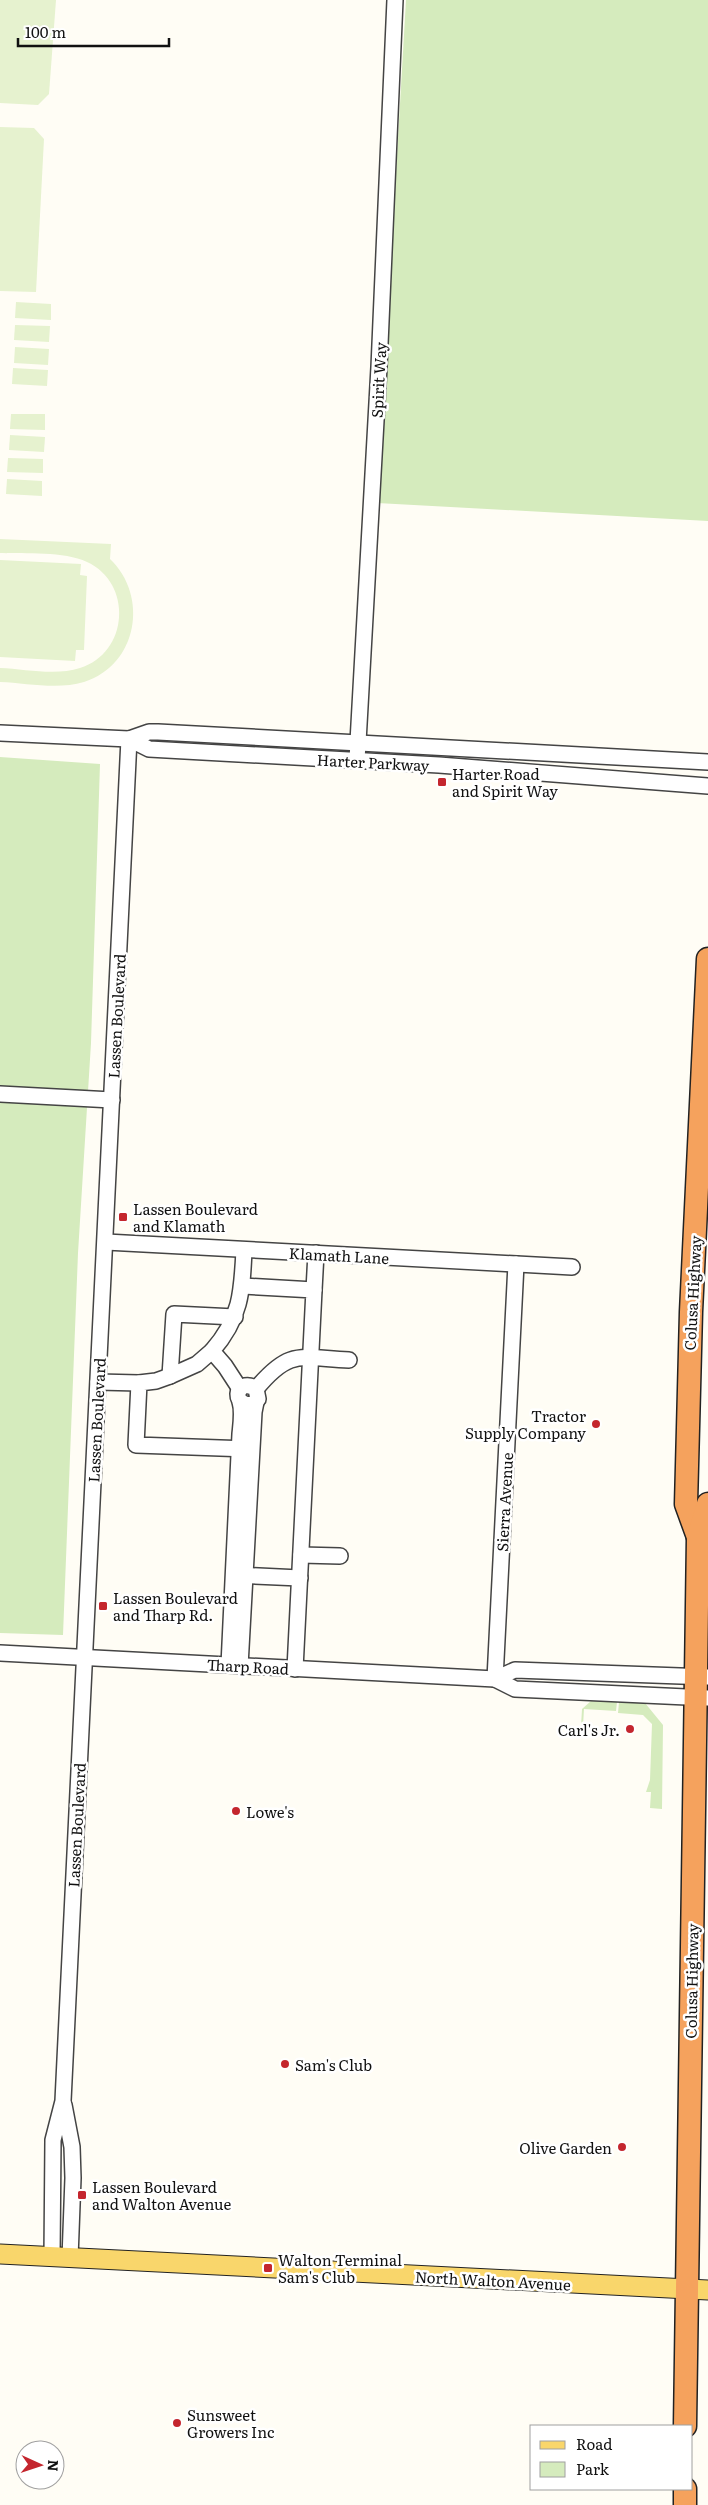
<svg xmlns="http://www.w3.org/2000/svg" width="708" height="2505" font-family="Literata,serif">
<style>
.green{fill:#d5ebbd}
.pitch{fill:#e6f2cf}
.lines{fill:none;stroke-linecap:round;stroke-linejoin:round}
.minor-casing{stroke:#444;stroke-width:18}
.major-casing{stroke:#222;stroke-width:21}
.highway-casing{stroke:#222;stroke-width:25}
.minor{stroke:#fff;stroke-width:15}
.major{stroke:#f9d66b;stroke-width:19}
.highway{stroke:#f5a25d;stroke-width:22}
.poi-dot{fill:#c4262e;stroke:#fff;stroke-width:2}
.labels{text-anchor:middle;dominant-baseline:central;stroke-width:5;stroke-linejoin:round;paint-order:stroke}
.street-label{font-size:15px;fill:#111;stroke:#fff}
.poi-label{font-size:15px;fill:#111;stroke:#fff;text-anchor:start}
</style>
<rect width="100%" height="100%" fill="#fffdf5"/>
<g class="green">
<path d="M 406,0 L 708,0 L 708,521 L 377,503 Z"/>
<path d="M 0,757 L 100,764 L 91,1043 L 78,1253 L 63,1635 L 0,1633 Z"/>
<path d="M 591,1701 L 617,1702 L 616,1711 L 584,1709 L 583,1726 L 581,1726 L 582,1709 Z"/>
<path d="M 619,1702 L 645,1703 L 663,1725 L 662,1809 L 650,1808 L 651,1792 L 646,1792 L 650,1780 L 652,1724 L 643,1715 L 618,1713 Z"/>
</g>
<g class="pitch">
<path d="M 0,0 L 56,0 L 49,94 L 38,105 L 0,103 Z"/>
<path d="M 0,127 L 34,128 L 44,139 L 36,292 L 0,291 Z"/>
<path d="M 16,302 L 51,304 L 51,320 L 15,318 Z"/>
<path d="M 15,325 L 50,326 L 49,342 L 14,340 Z"/>
<path d="M 15,347 L 49,349 L 48,365 L 14,363 Z"/>
<path d="M 13,368 L 48,370 L 47,386 L 12,384 Z"/>
<path d="M 11,414 L 45,414 L 45,430 L 10,429 Z"/>
<path d="M 10,435 L 45,437 L 44,452 L 9,450 Z"/>
<path d="M 8,458 L 43,459 L 43,473 L 7,472 Z"/>
<path d="M 7,479 L 42,481 L 42,496 L 6,494 Z"/>
<path d="M 0,539 L 111,544 L 110,559 C 149,596 138,665 84,682 C 58,690 26,683 0,682 L 0,668 C 25,669 56,676 80,668 C 129,653 133,583 87,562 C 64,551 25,554 0,553 Z"/>
<path d="M 0,560 L 81,564 L 80,575 L 87,576 L 84,650 L 76,650 L 75,661 L 0,657 Z"/>
</g>
<g class="lines">
<defs>
<g id="minor">
<path d="M 0,733 L 129,739 L 149,732 L 158,732 L 708,762"/>
<path d="M 129,739 L 149,749 L 439,765 L 708,786"/>
<path d="M 357,760 L 379,367 L 395,0"/>
<path d="M 0,1094 L 112,1100"/>
<path d="M 106,1242 L 572,1267"/>
<path d="M 243,1286 L 314,1290 L 295,1669"/>
<path d="M 314,1290 L 316,1253"/>
<path d="M 212,1351 L 197,1364 L 170,1376 L 174,1314 L 235,1317"/>
<path d="M 170,1376 L 156,1381 L 139,1383 L 136,1445 L 248,1449"/>
<path d="M 98,1382 L 139,1383"/>
<path d="M 240,1389 L 225,1366 L 212,1351 C 241,1318 242,1292 244,1250"/>
<path d="M 256,1389 C 290,1348 300,1358 349,1360"/>
<path d="M 301,1555 L 340,1556"/>
<path d="M 235,1575 L 300,1578"/>
<path d="M 0,1653 L 495,1679 L 515,1689 L 708,1698"/>
<path d="M 229,1665 L 240,1434 C 241,1424 243,1411 240,1402 C 239,1397 238,1400 238,1394 C 239,1384 250,1384 256,1389 L 258,1399 L 253,1404 L 247,1405 L 241,1402"/>
<path d="M 240,1666 L 254,1412 L 256,1402"/>
<path d="M 495,1679 L 516,1264"/>
<path d="M 495,1679 L 515,1670 L 708,1677"/>
<path d="M 64,2105 L 72,2147 L 73,2178 L 70,2258"/>
<path d="M 52,2257 L 53,2140 L 63,2101 L 129,739"/>
</g>
<path id="major" d="M 0,2254 L 708,2290"/>
<g id="highway">
<path d="M 698,1537 L 686,1504 L 688,1428 L 691,1312 L 708,959"/>
<path d="M 685,2426 L 698,1537 L 708,1504"/>
<path d="M 685,2505 L 685,2489"/>
</g>
</defs>
<use href="#minor" class="minor-casing"/>
<use href="#major" class="major-casing"/>
<use href="#highway" class="highway-casing"/>
<use href="#minor" class="minor"/>
<use href="#major" class="major"/>
<use href="#highway" class="highway"/>
</g>
<g class="poi-dot">
<rect x="437" y="777" width="10" height="10" rx="2.5"/>
<rect x="118" y="1212" width="10" height="10" rx="2.5"/>
<circle cx="596" cy="1424" r="5"/>
<rect x="98" y="1601" width="10" height="10" rx="2.5"/>
<circle cx="630" cy="1729" r="5"/>
<circle cx="236" cy="1811" r="5"/>
<circle cx="285" cy="2064" r="5"/>
<circle cx="622" cy="2147" r="5"/>
<rect x="77" y="2190" width="10" height="10" rx="2.5"/>
<rect x="263" y="2263" width="10" height="10" rx="2.5"/>
<circle cx="177" cy="2423" r="5"/>
</g>
<g class="labels">
<g class="street-label">
<text transform="translate(378 380) rotate(-87)">Spirit Way</text>
<text transform="translate(373 762) rotate(3)">Harter Parkway</text>
<text transform="translate(116 1016) rotate(-87)">Lassen Boulevard</text>
<text transform="translate(339 1255) rotate(3)">Klamath Lane</text>
<text transform="translate(692 1293) rotate(-87)">Colusa Highway</text>
<text transform="translate(96 1420) rotate(-87)">Lassen Boulevard</text>
<text transform="translate(504 1502) rotate(-87)">Sierra Avenue</text>
<text transform="translate(248 1666) rotate(3)">Tharp Road</text>
<text transform="translate(76 1825) rotate(-87)">Lassen Boulevard</text>
<text transform="translate(691 1981) rotate(-89)">Colusa Highway</text>
<text transform="translate(493 2280) rotate(3)">North Walton Avenue</text>
</g>
<g class="poi-label">
<text x="452" y="773">Harter Road<tspan x="452" dy="17">and Spirit Way</tspan></text>
<text x="133" y="1208">Lassen Boulevard<tspan x="133" dy="17">and Klamath</tspan></text>
<text x="586" y="1415" text-anchor="end">Tractor<tspan x="586" dy="17">Supply Company</tspan></text>
<text x="113" y="1597">Lassen Boulevard<tspan x="113" dy="17">and Tharp Rd.</tspan></text>
<text x="620" y="1729" text-anchor="end">Carl's Jr.</text>
<text x="246" y="1811">Lowe's</text>
<text x="295" y="2064">Sam's Club</text>
<text x="612" y="2147" text-anchor="end">Olive Garden</text>
<text x="92" y="2186">Lassen Boulevard<tspan x="92" dy="17">and Walton Avenue</tspan></text>
<text x="278" y="2259">Walton Terminal<tspan x="278" dy="17">Sam's Club</tspan></text>
<text x="187" y="2414">Sunsweet<tspan x="187" dy="17">Growers Inc</tspan></text>
</g>
</g>
<rect x="530" y="2425" width="162" height="65" fill="#ffffff" stroke="#a0a0a0"/>
<rect x="540" y="2441" width="25" height="8" fill="#f9d66b" stroke="#a0a0a0"/>
<text x="576" y="2450" font-size="15" fill="#111111">Road</text>
<rect x="540" y="2462" width="25" height="15" fill="#d5ebbd" stroke="#a0a0a0"/>
<text x="576" y="2475" font-size="15" fill="#111111">Park</text>
<g transform="translate(40 2465) rotate(93)"><circle r="24" fill="#ffffff" stroke="#a0a0a0"/>
<path d="M0-4L9 19L0 12L-9 19Z" fill="#c4262e"/>
<text y="-8" font-size="14" font-weight="bold" text-anchor="middle" fill="#111111">N</text>
</g>
<path d="M18 38v8h151v-8" fill="none" stroke="#111111" stroke-width="2.5"/>
<text x="25" y="38" font-size="15" fill="#111111" stroke="#ffffff" stroke-width="4" paint-order="stroke">100 m</text>
</svg>
